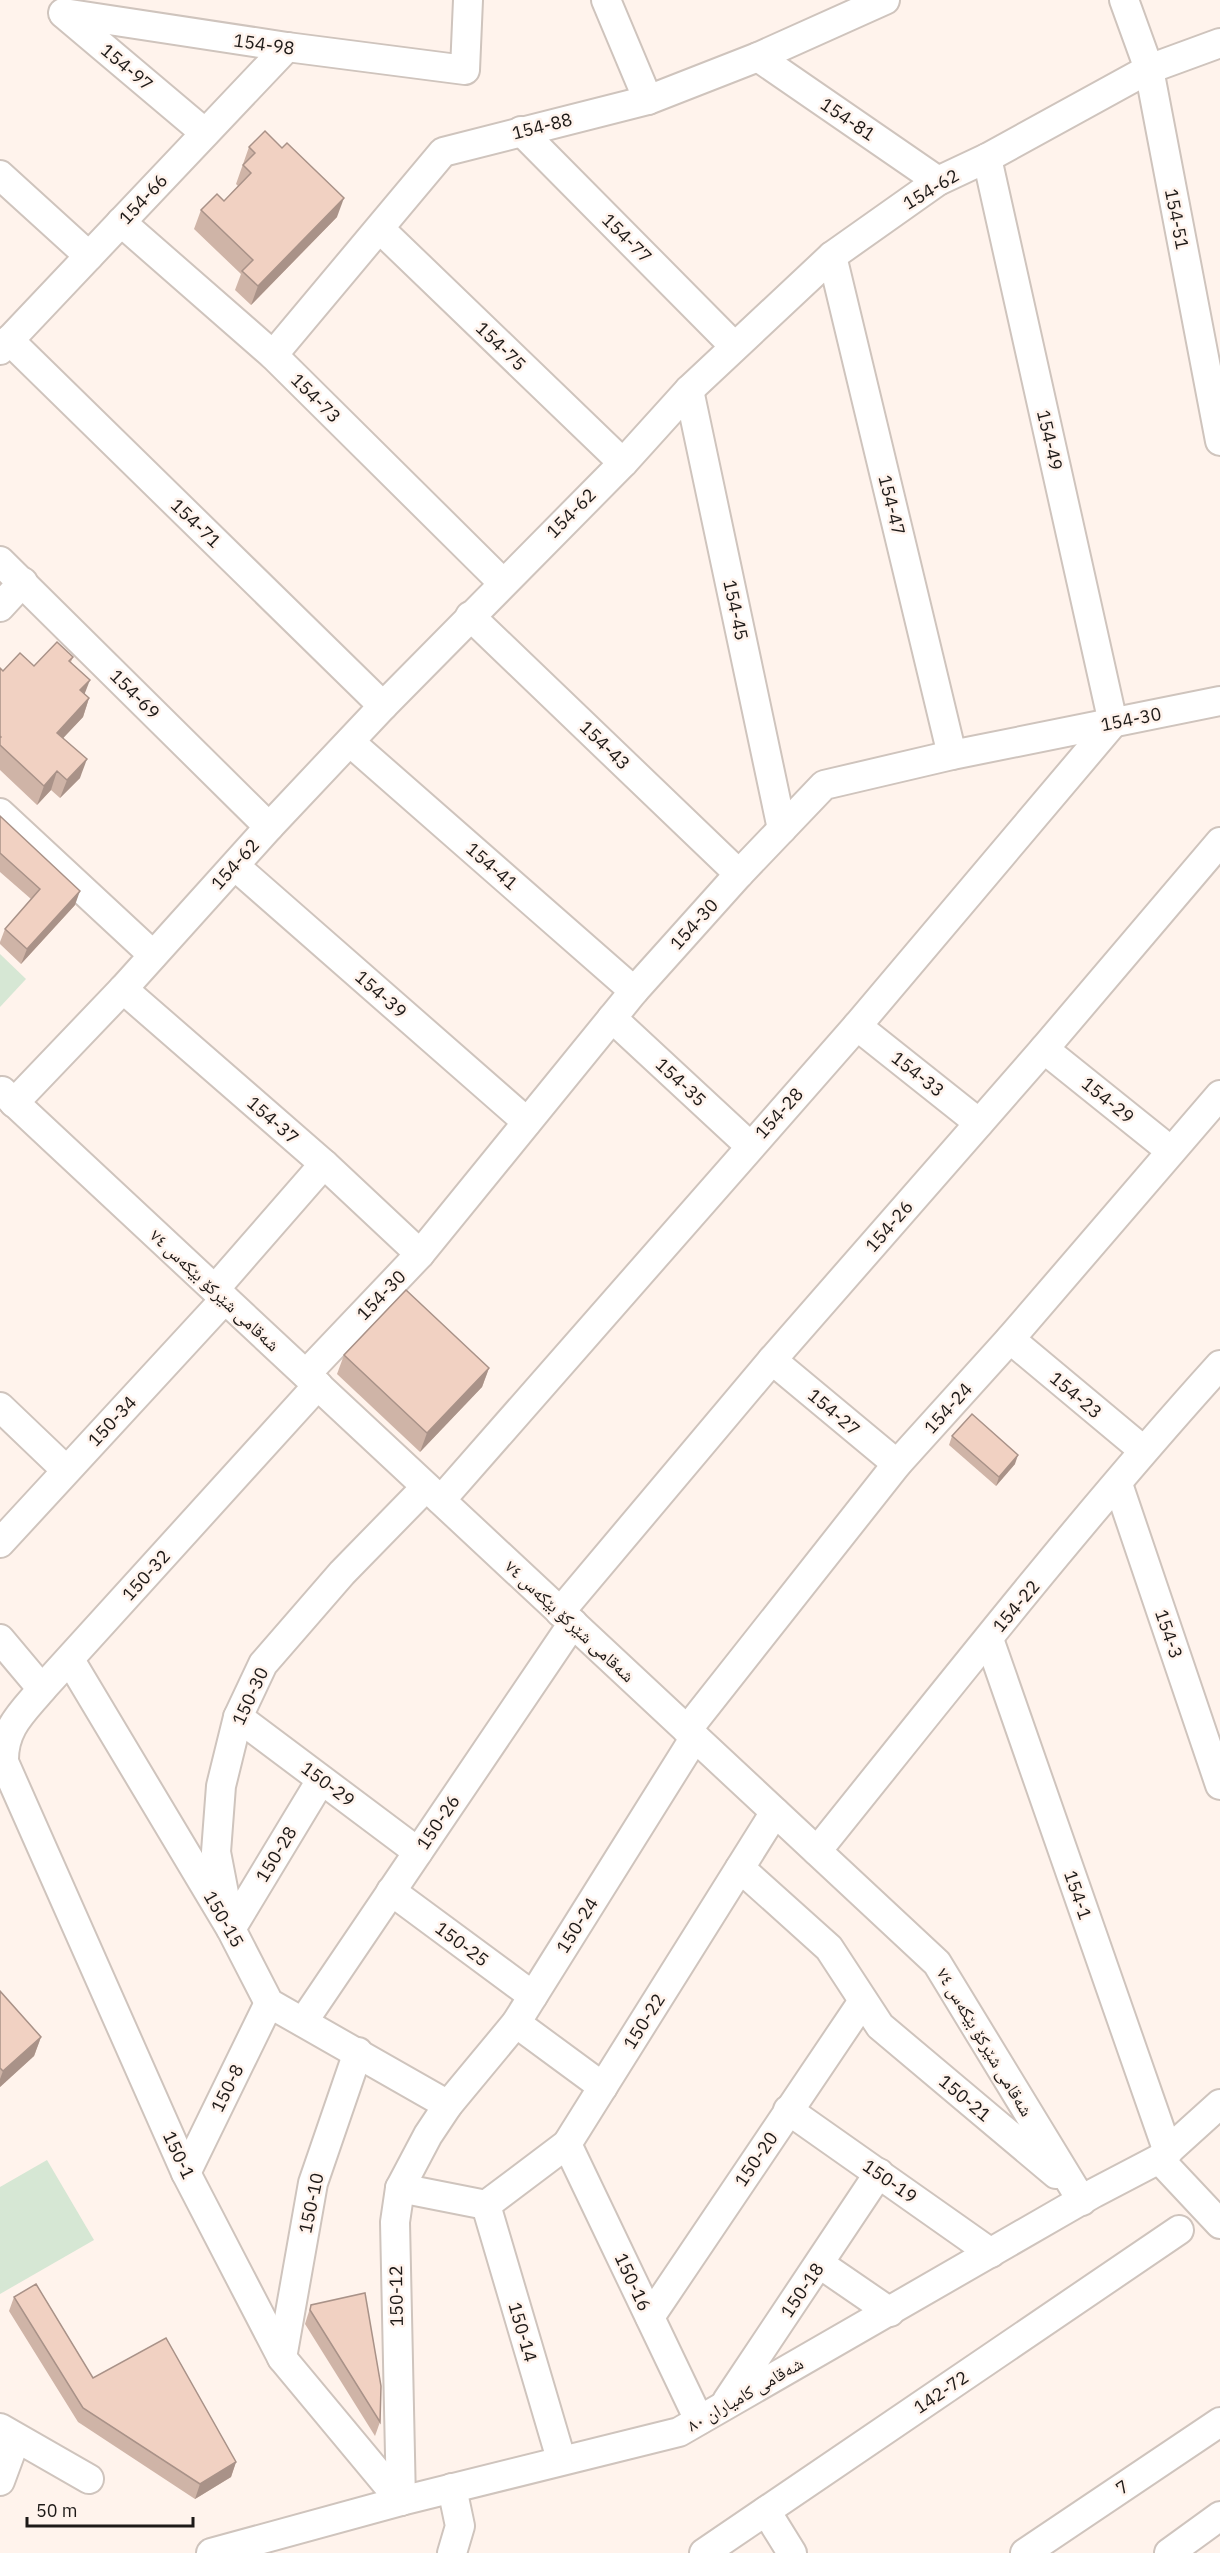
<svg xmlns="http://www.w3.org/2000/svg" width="1220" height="2553" font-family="'IBM Plex Sans','Noto Naskh Arabic',sans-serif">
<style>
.green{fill:#d6e7d4}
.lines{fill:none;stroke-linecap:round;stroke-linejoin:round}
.minor-casing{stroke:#cfc4bd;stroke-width:32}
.minor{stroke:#fff;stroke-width:28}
.wall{fill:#cfb4a7}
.shaded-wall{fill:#a99288}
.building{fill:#f1d1c2;stroke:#a99288;stroke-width:1.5}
.labels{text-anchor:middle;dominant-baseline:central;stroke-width:5;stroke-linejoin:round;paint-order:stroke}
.street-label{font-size:18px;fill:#1d1917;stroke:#fff3ec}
</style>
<rect width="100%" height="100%" fill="#fff3ec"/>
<g class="green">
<path d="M 0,954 L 26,979 L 0,1007 Z"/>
<path d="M 47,2160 L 94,2240 L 0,2294 L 0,2187 Z"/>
</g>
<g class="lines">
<defs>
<g id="minor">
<path d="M 606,0 L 648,100"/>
<path d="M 1124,0 L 1149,69 L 1220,441"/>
<path d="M 63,13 L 287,47 L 465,70 L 468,0"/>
<path d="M 64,14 L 205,133"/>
<path d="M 758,57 L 938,181"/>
<path d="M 521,131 L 734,346"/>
<path d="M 0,175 L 89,256"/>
<path d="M 121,222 L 273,355 L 502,582"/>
<path d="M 380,229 L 623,463"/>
<path d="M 832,256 L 952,755"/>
<path d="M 9,340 L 383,706"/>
<path d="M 0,350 L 287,47"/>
<path d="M 273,355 L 443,152 L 648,100 L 758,57 L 885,0"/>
<path d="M 689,390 L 782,829"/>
<path d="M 0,561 L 269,827"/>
<path d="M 0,607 L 23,582"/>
<path d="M 470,616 L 739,874"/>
<path d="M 350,742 L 634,991"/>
<path d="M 0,813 L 153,955"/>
<path d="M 235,866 L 527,1122"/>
<path d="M 123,989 L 324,1164 L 420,1254"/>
<path d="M 612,1018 L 750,1146"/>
<path d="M 857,1026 L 979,1123"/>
<path d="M 1044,1049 L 1171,1151"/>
<path d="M 2,1091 L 937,1963 L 1082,2201"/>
<path d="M 14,1103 L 123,989 L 269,827 L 383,706 L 623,463 L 689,390 L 832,256 L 938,181 L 987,158 L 1149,69 L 1220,43"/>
<path d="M 215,1289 L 324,1164"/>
<path d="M 1010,1339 L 1143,1450"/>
<path d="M 772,1360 L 897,1464"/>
<path d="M 306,1374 L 420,1254 L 634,991 L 739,874 L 824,785 L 952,755 L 1220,701"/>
<path d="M 318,1385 L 42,1689 C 23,1712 3,1728 4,1762 L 186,2173 L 282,2358 L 401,2501"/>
<path d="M 0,1407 L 66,1470"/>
<path d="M 1118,1484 L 1220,1785"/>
<path d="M 441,1500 L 857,1026 L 1113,723 L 987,158"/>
<path d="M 0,1543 L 225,1299"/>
<path d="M 560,1612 L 772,1360 L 1044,1049 L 1220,842"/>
<path d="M 0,1639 L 42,1689"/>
<path d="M 989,1639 L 1168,2152"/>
<path d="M 70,1660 L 231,1929 L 269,2003 L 448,2105"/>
<path d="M 238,1717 L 418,1852"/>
<path d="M 687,1730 L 897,1464 L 1010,1339 L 1220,1095"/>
<path d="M 817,1851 C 949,1687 1079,1521 1220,1365"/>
<path d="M 740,1868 L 829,1948 L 880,2026 L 1056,2174"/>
<path d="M 391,1891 L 533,1996"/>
<path d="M 227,1909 L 216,1852 L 221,1786 L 238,1717 L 263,1664 L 342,1573 L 426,1487"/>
<path d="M 231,1929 L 321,1780"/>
<path d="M 303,2022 L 573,1623"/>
<path d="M 516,2023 L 603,2087"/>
<path d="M 788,2110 L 991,2253"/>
<path d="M 567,2144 L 699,2420"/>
<path d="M 1159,2159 L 1220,2224"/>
<path d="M 186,2173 L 269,2003"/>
<path d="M 400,2188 L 486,2205"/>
<path d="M 486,2205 L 567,2144 L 775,1812"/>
<path d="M 486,2205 L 561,2459"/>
<path d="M 820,2264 L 890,2312"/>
<path d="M 650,2317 L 863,2001"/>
<path d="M 282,2358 L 313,2183 L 358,2052"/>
<path d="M 727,2401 L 879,2173"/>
<path d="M 0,2428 L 89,2479"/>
<path d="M 0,2481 L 16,2438"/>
<path d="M 401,2501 L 395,2222 L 400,2188 L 428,2135 L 448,2105 L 516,2023 L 695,1737"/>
<path d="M 766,2511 L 792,2553"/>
<path d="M 211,2553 L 401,2501 L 679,2432 L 1094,2193 L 1159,2159 L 1220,2104"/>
<path d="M 452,2553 L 460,2526 L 452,2488"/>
<path d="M 704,2553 L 1179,2230"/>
<path d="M 1025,2553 L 1220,2422"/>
<path d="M 1169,2553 L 1220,2516"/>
</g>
</defs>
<use href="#minor" class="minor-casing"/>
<use href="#minor" class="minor"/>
</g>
<g class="wall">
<path d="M 249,147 L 337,217 L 251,305 L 235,290 L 241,274 L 194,229 L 201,210 L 224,201 L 238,186 L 236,184 Z"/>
<path d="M 73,657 L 71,662 L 85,694 L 89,698 L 83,717 L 63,738 L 80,778 L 60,798 L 51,790 L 37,805 L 0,770 L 0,668 L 3,671 L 34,666 Z"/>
<path d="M 0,816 L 75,905 L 21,964 L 0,944 L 0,942 L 5,929 L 31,899 L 0,872 Z"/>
<path d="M 344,1355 L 489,1368 L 482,1387 L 420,1452 L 337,1374 Z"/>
<path d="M 952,1436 L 1015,1464 L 996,1486 L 949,1445 Z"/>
<path d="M 0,1991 L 41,2037 L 34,2056 L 0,2087 Z"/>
<path d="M 14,2297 L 93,2378 L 236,2462 L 231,2477 L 195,2499 L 78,2422 L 9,2311 Z"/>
<path d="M 311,2305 L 380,2422 L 375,2436 L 305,2324 Z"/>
</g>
<g class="shaded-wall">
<path d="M 344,198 L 337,217 L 251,305 L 258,286 Z"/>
<path d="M 90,680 L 83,698 L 80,690 Z"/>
<path d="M 89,698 L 83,717 L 51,751 L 57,733 Z"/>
<path d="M 87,759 L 80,778 L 60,798 L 67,780 Z"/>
<path d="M 57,771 L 51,790 L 37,805 L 44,786 Z"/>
<path d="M 80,891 L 75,905 L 21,964 L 27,949 Z"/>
<path d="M 489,1368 L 482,1387 L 420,1452 L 427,1433 Z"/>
<path d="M 1018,1455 L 1015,1464 L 996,1486 L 999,1477 Z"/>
<path d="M 41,2037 L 34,2056 L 0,2087 L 0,2079 L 3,2071 Z"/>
<path d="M 236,2462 L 231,2477 L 195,2499 L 200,2484 Z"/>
</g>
<g class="building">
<path d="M 265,131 L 282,148 L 287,143 L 344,198 L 258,286 L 242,271 L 253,260 L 201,210 L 217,194 L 224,201 L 251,173 L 243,165 L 255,153 L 249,147 Z"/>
<path d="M 57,642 L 73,657 L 69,661 L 90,680 L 80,690 L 89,698 L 57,733 L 87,759 L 67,780 L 57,771 L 44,786 L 0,745 L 0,738 L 1,737 L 0,736 L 0,668 L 3,671 L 20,653 L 34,666 Z"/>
<path d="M 0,816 L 80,891 L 27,949 L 5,929 L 40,889 L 0,853 Z"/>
<path d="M 406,1290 L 489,1368 L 427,1433 L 344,1355 Z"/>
<path d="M 972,1414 L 1018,1455 L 999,1477 L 952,1436 Z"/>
<path d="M 0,1991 L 41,2037 L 3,2071 L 0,2068 Z"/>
<path d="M 36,2284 L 93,2378 L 166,2338 L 236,2462 L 200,2484 L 83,2408 L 14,2297 Z"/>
<path d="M 365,2293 L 381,2386 L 380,2422 L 310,2310 L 311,2305 Z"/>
</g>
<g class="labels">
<g class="street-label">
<text transform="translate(264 44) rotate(8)">154-98</text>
<text transform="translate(127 67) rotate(40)">154-97</text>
<text transform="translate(848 119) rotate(34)">154-81</text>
<text transform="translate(542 126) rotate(-14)">154-88</text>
<text transform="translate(931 189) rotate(-31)">154-62</text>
<text transform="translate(143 199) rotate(-47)">154-66</text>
<text transform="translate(1177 219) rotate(79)">154-51</text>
<text transform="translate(627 238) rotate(45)">154-77</text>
<text transform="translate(501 346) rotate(44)">154-75</text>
<text transform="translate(316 398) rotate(45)">154-73</text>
<text transform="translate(1050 440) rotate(77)">154-49</text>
<text transform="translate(892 505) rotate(76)">154-47</text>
<text transform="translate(571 513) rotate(-45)">154-62</text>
<text transform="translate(196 523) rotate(44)">154-71</text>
<text transform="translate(736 610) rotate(78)">154-45</text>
<text transform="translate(135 694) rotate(45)">154-69</text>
<text transform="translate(1131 719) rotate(-11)">154-30</text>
<text transform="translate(605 745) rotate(44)">154-43</text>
<text transform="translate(235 864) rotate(-48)">154-62</text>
<text transform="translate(492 866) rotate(41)">154-41</text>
<text transform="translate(694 924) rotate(-48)">154-30</text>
<text transform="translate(381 994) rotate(41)">154-39</text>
<text transform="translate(918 1074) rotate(38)">154-33</text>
<text transform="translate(681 1082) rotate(43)">154-35</text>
<text transform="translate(1108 1100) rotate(39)">154-29</text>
<text transform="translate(779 1113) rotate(-48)">154-28</text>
<text transform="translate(273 1120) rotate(41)">154-37</text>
<text transform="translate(889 1226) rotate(-49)">154-26</text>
<text transform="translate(215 1290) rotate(43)">شەقامی شێرکۆ بێکەس ٧٤</text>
<text transform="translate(381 1295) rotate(-46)">154-30</text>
<text transform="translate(1076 1395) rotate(40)">154-23</text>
<text transform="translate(948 1408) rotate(-48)">154-24</text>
<text transform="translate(834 1412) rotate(40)">154-27</text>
<text transform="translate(112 1421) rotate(-47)">150-34</text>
<text transform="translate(146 1575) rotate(-48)">150-32</text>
<text transform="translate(1016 1606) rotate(-50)">154-22</text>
<text transform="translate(570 1621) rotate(43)">شەقامی شێرکۆ بێکەس ٧٤</text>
<text transform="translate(1169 1634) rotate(71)">154-3</text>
<text transform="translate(250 1696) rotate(-65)">150-30</text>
<text transform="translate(328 1784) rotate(37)">150-29</text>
<text transform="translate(438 1822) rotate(-56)">150-26</text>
<text transform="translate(276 1854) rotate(-59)">150-28</text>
<text transform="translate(1078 1895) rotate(71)">154-1</text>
<text transform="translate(224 1919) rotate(60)">150-15</text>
<text transform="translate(577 1925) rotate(-58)">150-24</text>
<text transform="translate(462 1944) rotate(37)">150-25</text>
<text transform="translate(644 2021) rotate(-58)">150-22</text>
<text transform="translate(985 2042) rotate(59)">شەقامی شێرکۆ بێکەس ٧٤</text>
<text transform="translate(227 2088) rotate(-64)">150-8</text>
<text transform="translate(965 2098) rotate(40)">150-21</text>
<text transform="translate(179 2155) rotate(65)">150-1</text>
<text transform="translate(756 2159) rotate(-56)">150-20</text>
<text transform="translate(890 2181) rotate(35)">150-19</text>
<text transform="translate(311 2203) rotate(-78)">150-10</text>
<text transform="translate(633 2282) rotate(65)">150-16</text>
<text transform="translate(802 2290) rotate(-56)">150-18</text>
<text transform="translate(396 2296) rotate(-91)">150-12</text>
<text transform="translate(523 2332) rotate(74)">150-14</text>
<text transform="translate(941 2392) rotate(-34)">142-72</text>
<text transform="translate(745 2394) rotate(-30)">شەقامی کامیاران ٨٠</text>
<text transform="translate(1122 2487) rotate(-34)">7</text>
</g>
</g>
<path d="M27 2517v9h166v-9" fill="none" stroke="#1d1917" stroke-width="3"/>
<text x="36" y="2517" font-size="18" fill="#1d1917" stroke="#fff3ec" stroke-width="4.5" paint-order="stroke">50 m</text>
</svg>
